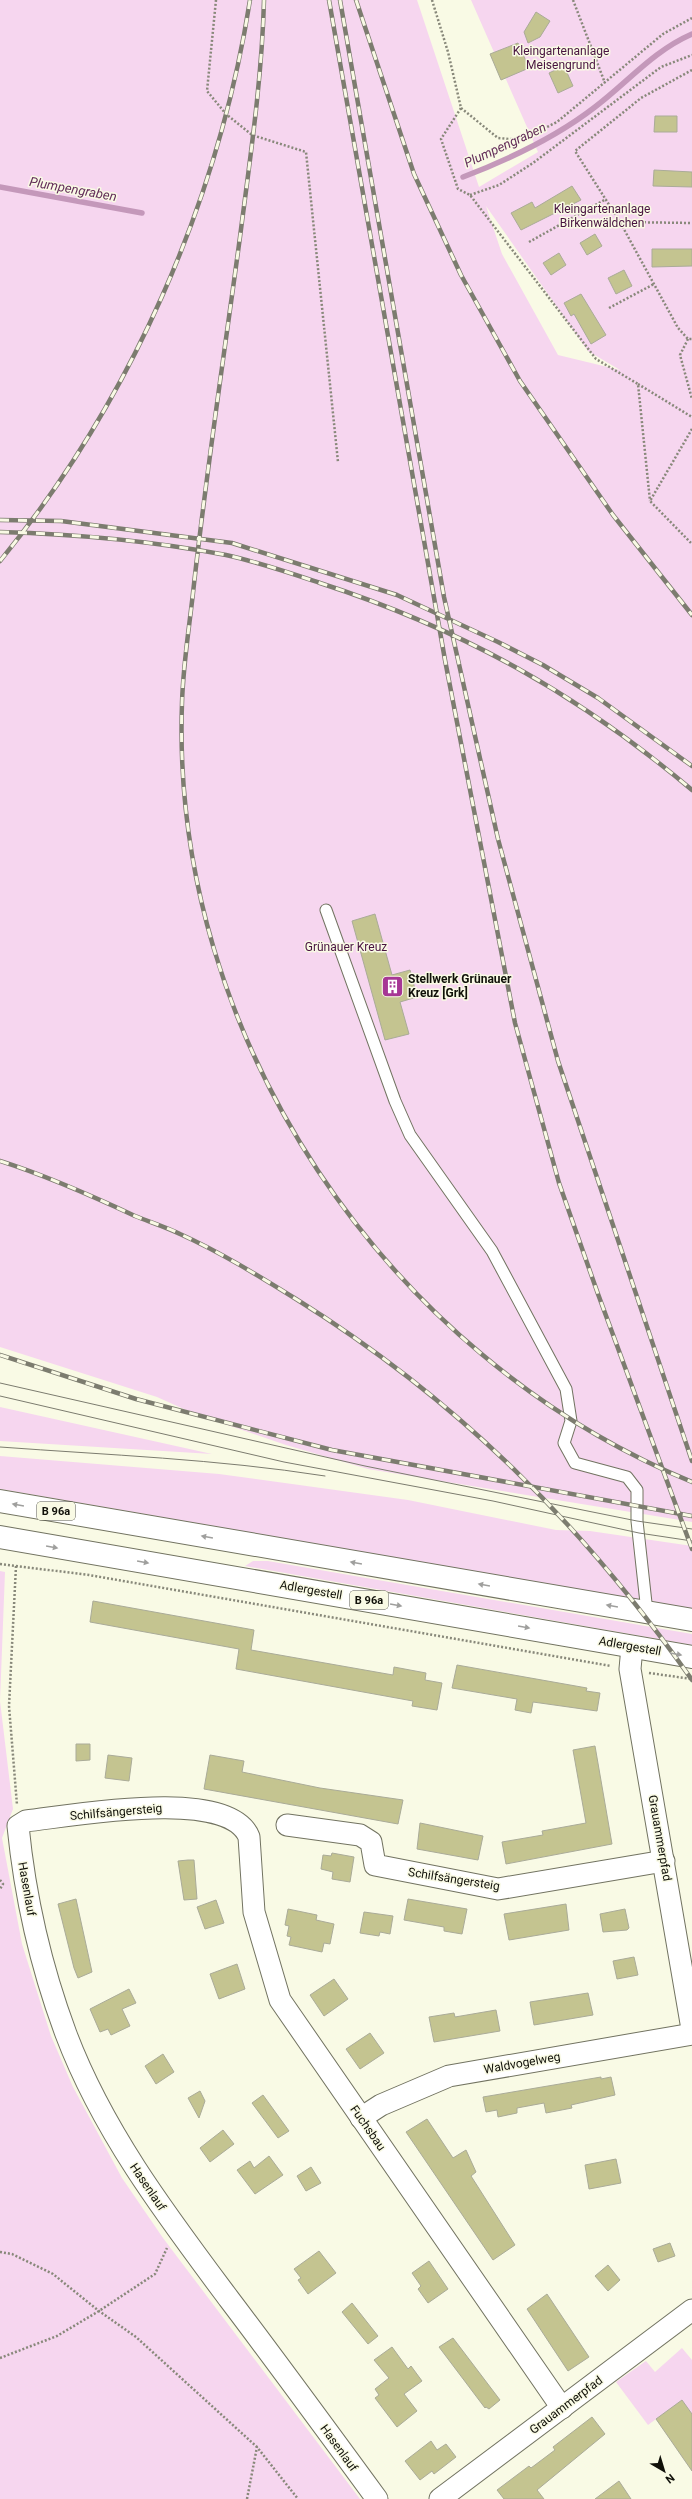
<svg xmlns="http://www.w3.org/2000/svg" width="692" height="2499" font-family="Roboto,sans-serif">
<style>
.green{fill:#f6d6ef;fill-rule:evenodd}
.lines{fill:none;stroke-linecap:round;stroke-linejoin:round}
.stream{stroke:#c498ba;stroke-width:5.5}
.building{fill:#c4c490;stroke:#aaab98}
.lane-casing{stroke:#727361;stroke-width:13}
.street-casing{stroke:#727361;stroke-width:23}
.primary-casing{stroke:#727361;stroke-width:24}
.path{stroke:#88887a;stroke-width:2.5;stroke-dasharray:2 2;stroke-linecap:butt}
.lane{stroke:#fff;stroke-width:11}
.street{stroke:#fff;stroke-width:21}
.primary{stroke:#fff;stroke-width:22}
.tram{stroke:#7c7c6f;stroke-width:1}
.rail-casing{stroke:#7c7c6f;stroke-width:4.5}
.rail{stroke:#f9fae5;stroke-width:3;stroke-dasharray:9;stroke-linecap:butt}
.oneway{fill:#9f9f9d}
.labels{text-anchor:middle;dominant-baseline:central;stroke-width:3;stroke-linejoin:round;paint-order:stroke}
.shield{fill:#f9fae5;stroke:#56564b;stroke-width:1}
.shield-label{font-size:11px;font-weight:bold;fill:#101009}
.park-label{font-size:12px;fill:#481340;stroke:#f9fae5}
.poi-label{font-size:12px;font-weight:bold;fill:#101009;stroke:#f9fae5;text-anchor:start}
.street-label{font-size:12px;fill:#101009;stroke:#f9fae5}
.water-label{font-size:13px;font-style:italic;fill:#622c58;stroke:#f9fae5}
</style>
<rect width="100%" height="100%" fill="#f9fae5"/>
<g class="green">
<path d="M 0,0 L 417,0 L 479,187 L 538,152 L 471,0 L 692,0 L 692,1522 L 368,1469 L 286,1445 L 195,1414 L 157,1397 L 0,1347 ZM 486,206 L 588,351 L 620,370 L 558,355 L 502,254 Z"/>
<path d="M 0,1407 L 212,1454 L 0,1441 Z"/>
<path d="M 0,1456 L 219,1474 L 408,1500 L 556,1530 L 590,1531 L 692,1546 L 692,1609 L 0,1489 Z"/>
<path d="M 253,1561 L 268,1561 L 692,1634 L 692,1645 L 245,1566 Z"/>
<path d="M 0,1571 L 5,1572 L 0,1701 L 13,1809 L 2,1838 L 22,1944 L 51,2036 L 73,2087 L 122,2178 L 163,2238 L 360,2499 L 0,2499 Z"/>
<path d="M 682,2348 L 692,2360 L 692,2471 L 656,2419 L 648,2425 L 616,2382 L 646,2361 L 655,2372 Z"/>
</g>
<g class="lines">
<g class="stream">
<path d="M 463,177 C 510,159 555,138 595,107 C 628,82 653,51 692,34"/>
<path d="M 0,187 L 142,213"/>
</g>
</g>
<g class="building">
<path d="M 536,12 L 550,21 L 540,37 L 528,43 L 524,32 Z"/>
<path d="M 518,43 L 529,68 L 501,80 L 490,54 Z"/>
<path d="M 564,66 L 573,86 L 558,93 L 549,73 Z"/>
<path d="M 655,116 L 677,116 L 677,132 L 654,132 Z"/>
<path d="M 654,170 L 692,172 L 692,187 L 653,186 Z"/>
<path d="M 572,186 L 581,200 L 521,230 L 511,213 L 532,202 L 535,208 Z"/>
<path d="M 595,234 L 602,246 L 587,255 L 580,243 Z"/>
<path d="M 652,249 L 692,249 L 692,266 L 652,267 Z"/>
<path d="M 559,253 L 566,265 L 551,275 L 543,263 Z"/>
<path d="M 624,270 L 632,286 L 616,294 L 608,278 Z"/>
<path d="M 581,294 L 606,335 L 591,344 L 574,314 L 571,316 L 564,303 Z"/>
<path d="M 375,914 L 392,975 L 410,970 L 417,997 L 400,1002 L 409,1034 L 385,1040 L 352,921 Z"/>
<path d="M 93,1601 L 254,1630 L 251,1650 L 393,1675 L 394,1667 L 426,1673 L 425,1680 L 442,1683 L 437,1710 L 412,1706 L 413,1701 L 236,1669 L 239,1649 L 90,1622 Z"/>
<path d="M 457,1665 L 587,1688 L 586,1691 L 600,1693 L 597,1711 L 533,1702 L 531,1713 L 515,1710 L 517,1699 L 452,1688 Z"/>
<path d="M 76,1744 L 90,1744 L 90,1760 L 76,1761 Z"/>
<path d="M 595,1746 L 612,1844 L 506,1864 L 502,1842 L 543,1835 L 542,1831 L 586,1823 L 573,1750 Z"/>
<path d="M 108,1755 L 132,1758 L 129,1781 L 105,1778 Z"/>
<path d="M 210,1755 L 244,1761 L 242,1772 L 320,1788 L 403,1800 L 398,1824 L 204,1789 Z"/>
<path d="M 420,1823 L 483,1836 L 478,1860 L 417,1849 Z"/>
<path d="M 332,1853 L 354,1857 L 350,1882 L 332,1879 L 333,1872 L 321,1869 L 323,1855 L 331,1856 Z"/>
<path d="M 188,1860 L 194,1860 L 197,1899 L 184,1900 L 178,1861 Z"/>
<path d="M 76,1899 L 92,1972 L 78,1978 L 74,1968 L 58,1904 Z"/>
<path d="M 408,1899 L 467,1909 L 462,1934 L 444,1931 L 444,1927 L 404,1920 Z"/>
<path d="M 216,1900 L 224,1923 L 205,1929 L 197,1907 Z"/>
<path d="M 566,1904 L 569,1930 L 509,1940 L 504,1914 Z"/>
<path d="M 288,1909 L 317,1915 L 316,1920 L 334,1924 L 330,1944 L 324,1943 L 322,1952 L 289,1945 L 291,1937 L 287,1936 L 289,1926 L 285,1925 Z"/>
<path d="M 625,1909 L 629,1928 L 627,1930 L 603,1932 L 600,1914 Z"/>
<path d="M 364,1912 L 393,1916 L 390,1934 L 380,1932 L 379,1936 L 360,1933 Z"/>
<path d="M 634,1957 L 638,1975 L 617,1979 L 613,1961 Z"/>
<path d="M 237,1964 L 245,1989 L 219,1999 L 210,1974 Z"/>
<path d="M 334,1979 L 348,1999 L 324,2016 L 310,1995 Z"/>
<path d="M 129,1989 L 136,2003 L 122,2009 L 130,2026 L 111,2035 L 108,2029 L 100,2032 L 90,2009 Z"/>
<path d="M 588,1993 L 593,2015 L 534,2025 L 530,2002 Z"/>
<path d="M 496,2010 L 500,2031 L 434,2042 L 429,2017 L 454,2013 L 455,2017 Z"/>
<path d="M 370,2033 L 384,2053 L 360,2069 L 346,2049 Z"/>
<path d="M 163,2054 L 174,2072 L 156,2084 L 145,2066 Z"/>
<path d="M 601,2077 L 601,2079 L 611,2077 L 615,2095 L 571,2105 L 572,2108 L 546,2113 L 544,2103 L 517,2108 L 517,2113 L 498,2117 L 497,2110 L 486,2112 L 483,2097 Z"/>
<path d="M 200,2091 L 205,2101 L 199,2118 L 188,2098 Z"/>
<path d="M 263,2095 L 289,2131 L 278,2138 L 252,2103 Z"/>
<path d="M 427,2119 L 453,2158 L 466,2150 L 476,2172 L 471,2176 L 515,2245 L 493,2260 L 406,2132 Z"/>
<path d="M 223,2130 L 234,2144 L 210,2162 L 200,2148 Z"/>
<path d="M 269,2156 L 283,2175 L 255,2194 L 237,2170 L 250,2161 L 254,2168 Z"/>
<path d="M 616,2159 L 621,2183 L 589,2189 L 585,2165 Z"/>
<path d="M 311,2167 L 321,2183 L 306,2191 L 297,2176 Z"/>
<path d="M 670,2243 L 675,2256 L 658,2262 L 653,2249 Z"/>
<path d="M 319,2251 L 336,2273 L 308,2294 L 298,2280 L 301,2278 L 294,2269 Z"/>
<path d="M 429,2261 L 448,2289 L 428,2303 L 418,2289 L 421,2286 L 412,2273 Z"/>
<path d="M 608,2265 L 620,2280 L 608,2291 L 595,2276 Z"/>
<path d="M 547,2294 L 589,2357 L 568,2371 L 527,2309 Z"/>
<path d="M 352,2303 L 378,2336 L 368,2344 L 342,2312 Z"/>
<path d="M 453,2338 L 500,2400 L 489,2409 L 486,2407 L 485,2408 L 439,2347 Z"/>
<path d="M 392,2347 L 408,2369 L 411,2366 L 422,2381 L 404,2394 L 417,2411 L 397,2427 L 375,2398 L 379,2395 L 375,2389 L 389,2378 L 374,2360 Z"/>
<path d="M 682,2400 L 692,2414 L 692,2471 L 656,2419 Z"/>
<path d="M 592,2417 L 605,2434 L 537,2490 L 544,2499 L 504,2499 L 497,2490 L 529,2466 L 531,2468 L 555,2450 L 553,2447 Z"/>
<path d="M 431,2441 L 437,2450 L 446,2444 L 456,2457 L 434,2474 L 432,2471 L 420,2480 L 405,2461 Z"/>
<path d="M 619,2481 L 631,2499 L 595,2499 Z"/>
</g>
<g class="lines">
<defs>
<path id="lane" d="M 326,910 L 395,1101 L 410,1135 L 492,1251 L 566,1389 L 571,1421 L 564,1443 L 575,1463 L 627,1477 L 637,1490 L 637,1521 L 647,1612"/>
<g id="street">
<path d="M 632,1647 L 630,1669 L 692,2029"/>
<path d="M 287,1825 L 360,1835 L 371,1842 L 375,1865 L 498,1889 L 664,1861"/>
<path d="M 361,2118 L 381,2105 L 449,2076 L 692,2034"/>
<path d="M 377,2499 C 328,2432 279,2365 229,2299 C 167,2216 103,2132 66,2034 C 41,1967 25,1897 18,1826 L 26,1821 C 71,1816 229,1786 249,1837 L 254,1912 L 280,2000 L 562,2408"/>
<path d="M 440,2499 L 692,2310"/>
</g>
<g id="primary">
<path d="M 0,1501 L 692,1620"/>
<path d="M 0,1537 L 692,1657"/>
</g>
</defs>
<use href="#lane" class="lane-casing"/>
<use href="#street" class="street-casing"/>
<use href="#primary" class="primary-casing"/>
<g class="path">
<path d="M 216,0 L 207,91 L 226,114 L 252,135 L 306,152 L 338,462"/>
<path d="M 432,0 L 448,52 L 461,108 L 441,139 L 458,189 L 470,195 L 596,359 L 638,384 L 650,501"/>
<path d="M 573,0 L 605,83"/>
<path d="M 692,70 L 641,98 L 575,151 L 620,222 L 678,328 L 688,339 L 692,339"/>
<path d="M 461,108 L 498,138 L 521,140 L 557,122 L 663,34 L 692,18"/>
<path d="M 470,195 L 499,185 L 533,163 L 661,67 L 692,55"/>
<path d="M 620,222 L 692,223"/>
<path d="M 529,242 L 606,199"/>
<path d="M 609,308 L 654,284"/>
<path d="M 688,339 L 680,355 L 692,399"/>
<path d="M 638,384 L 692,417"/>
<path d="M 692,429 L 650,501 L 692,544"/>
<path d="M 0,1564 L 89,1575 L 611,1666"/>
<path d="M 16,1566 L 9,1706 L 17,1805"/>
<path d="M 649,1673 L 692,1679"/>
<path d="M 0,1880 L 3,1884 L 0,1889"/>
<path d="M 0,2252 L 12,2254 L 53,2274 L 99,2311 L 136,2337 L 257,2447 L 298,2499"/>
<path d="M 0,2358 L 57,2336 L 99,2311 L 155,2274 L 167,2248"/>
<path d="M 247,2499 L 257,2447"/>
</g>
<use href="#lane" class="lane"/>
<use href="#street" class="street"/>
<use href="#primary" class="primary"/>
<g class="tram">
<path d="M 0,1383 L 365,1466 L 637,1521 L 692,1529"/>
<path d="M 0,1396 L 284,1462 L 493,1501 L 639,1533 L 692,1541"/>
<path d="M 0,1447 C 108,1455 217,1459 325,1476"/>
</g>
<defs>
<g id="rail">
<path d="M 264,0 C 262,79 250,159 240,237 C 224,356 206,474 193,593 C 189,629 183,666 182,703 C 170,1037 386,1356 692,1482"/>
<path d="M 329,0 L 445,660 L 515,1023 L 559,1183 L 598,1294 L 692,1549"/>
<path d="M 340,0 L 444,597 L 498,839 L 558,1061 L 692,1461"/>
<path d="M 356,0 L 414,174 L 461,275 L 520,381 L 613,515 L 692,615"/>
<path d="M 0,520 L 61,521 L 232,543 L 397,595 L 498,642 L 543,665 L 598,698 L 692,766"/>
<path d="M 0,532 C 76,534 152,541 226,555 C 258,562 290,573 320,583 C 462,629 578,694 692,790"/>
<path d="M 0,561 C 130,402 218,203 250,0"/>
<path d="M 0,1161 C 47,1176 90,1195 135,1216 C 150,1222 166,1227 180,1234 C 220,1252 259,1276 296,1299 C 458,1400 582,1524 692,1680"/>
<path d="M 0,1355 L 136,1399 L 332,1450 L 692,1516"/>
</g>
</defs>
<use href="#rail" class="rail-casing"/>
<use href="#rail" class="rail"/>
</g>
<defs><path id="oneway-solid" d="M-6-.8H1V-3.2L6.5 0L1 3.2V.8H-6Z"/></defs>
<g class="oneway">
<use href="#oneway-solid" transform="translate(18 1505) rotate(-170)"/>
<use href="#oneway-solid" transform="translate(207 1537) rotate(-170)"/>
<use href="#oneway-solid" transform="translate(52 1547) rotate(10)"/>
<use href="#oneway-solid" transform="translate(143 1562) rotate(10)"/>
<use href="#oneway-solid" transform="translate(356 1563) rotate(-170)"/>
<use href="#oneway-solid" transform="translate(484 1585) rotate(-170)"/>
<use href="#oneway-solid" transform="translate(396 1605) rotate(10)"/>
<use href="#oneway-solid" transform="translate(612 1606) rotate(-170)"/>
<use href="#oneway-solid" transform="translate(524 1627) rotate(10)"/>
<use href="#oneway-solid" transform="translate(676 1654) rotate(10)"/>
</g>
<defs>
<symbol id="building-square" viewBox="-11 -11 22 22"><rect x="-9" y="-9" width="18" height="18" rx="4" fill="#a63795" stroke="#f9fae5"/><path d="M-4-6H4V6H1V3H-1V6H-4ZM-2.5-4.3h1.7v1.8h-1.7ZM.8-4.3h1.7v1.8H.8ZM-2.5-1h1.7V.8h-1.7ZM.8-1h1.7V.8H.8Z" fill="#fff"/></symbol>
</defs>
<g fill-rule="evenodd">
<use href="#building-square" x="380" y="974" width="25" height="25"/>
</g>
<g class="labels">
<g class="shield">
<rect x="37" y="1502" width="38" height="18" rx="3"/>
<rect x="350" y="1591" width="38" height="18" rx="3"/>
</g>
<g class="shield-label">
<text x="56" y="1511">B 96a</text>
<text x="369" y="1600">B 96a</text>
</g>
<g class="park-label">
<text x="561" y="51">Kleingartenanlage<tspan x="561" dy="14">Meisengrund</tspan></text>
<text x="602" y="209">Kleingartenanlage<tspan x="602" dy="14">Birkenwäldchen</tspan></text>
<text x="346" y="947">Grünauer Kreuz</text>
</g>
<g class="poi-label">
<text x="408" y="979">Stellwerk Grünauer<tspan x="408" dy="14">Kreuz [Grk]</tspan></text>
</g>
<g class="street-label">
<text transform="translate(311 1590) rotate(10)">Adlergestell</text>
<text transform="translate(630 1646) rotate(10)">Adlergestell</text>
<text transform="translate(116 1812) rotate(-5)">Schilfsängersteig</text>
<text transform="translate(660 1838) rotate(80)">Grauammerpfad</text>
<text transform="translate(454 1879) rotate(9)">Schilfsängersteig</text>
<text transform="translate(27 1889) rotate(80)">Hasenlauf</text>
<text transform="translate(522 2063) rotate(-10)">Waldvogelweg</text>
<text transform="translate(368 2128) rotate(55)">Fuchsbau</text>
<text transform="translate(148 2187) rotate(56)">Hasenlauf</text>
<text transform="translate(566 2405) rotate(-37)">Grauammerpfad</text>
<text transform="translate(339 2448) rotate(54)">Hasenlauf</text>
</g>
<g class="water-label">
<text transform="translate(505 145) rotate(-25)">Plumpengraben</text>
<text transform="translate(73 189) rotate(10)">Plumpengraben</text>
</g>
</g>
<g transform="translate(664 2471) rotate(142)" stroke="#f9fae5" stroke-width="3" paint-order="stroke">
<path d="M0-3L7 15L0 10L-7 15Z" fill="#101009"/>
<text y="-6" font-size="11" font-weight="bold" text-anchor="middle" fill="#101009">N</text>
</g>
</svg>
